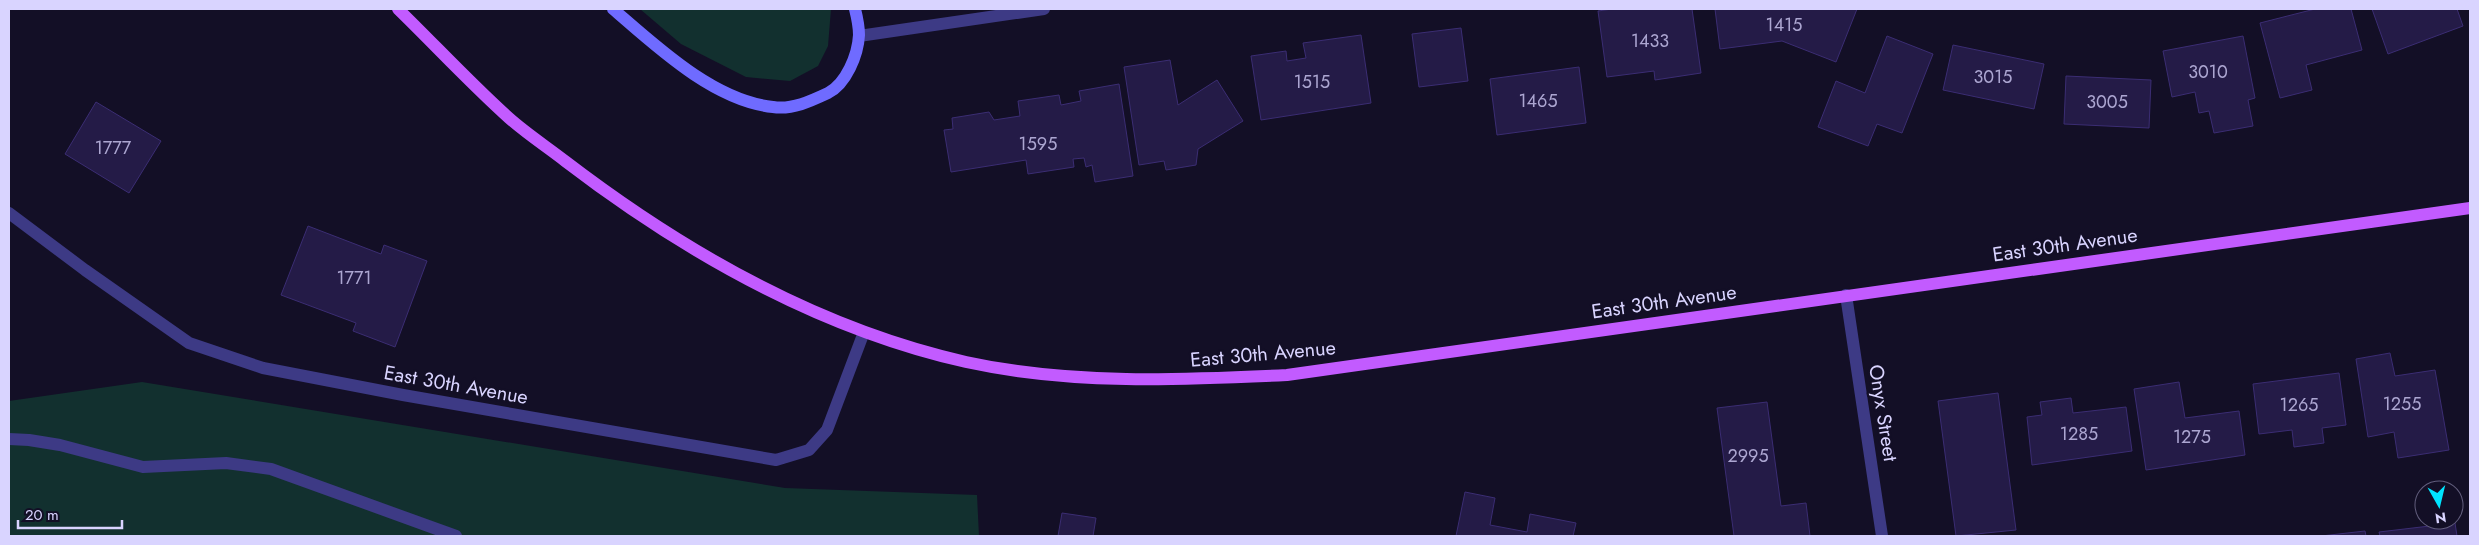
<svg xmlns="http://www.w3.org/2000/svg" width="2479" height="545" font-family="Jost,sans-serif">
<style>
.green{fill:#12302f}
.building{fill:#241b47;stroke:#3b2d73}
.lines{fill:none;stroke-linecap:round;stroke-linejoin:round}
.lane{stroke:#3d3a85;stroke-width:12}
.street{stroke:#3d3a85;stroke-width:12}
.secondary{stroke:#6f6bff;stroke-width:12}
.primary{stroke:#c25bff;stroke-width:12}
.labels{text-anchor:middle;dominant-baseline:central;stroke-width:4.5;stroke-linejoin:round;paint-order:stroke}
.number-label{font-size:18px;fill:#aca6d1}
.street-label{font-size:20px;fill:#d9d4ff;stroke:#130f26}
</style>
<rect width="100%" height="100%" fill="#130f26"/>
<g class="green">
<path d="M 640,9 L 831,9 L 828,46 L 818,66 L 790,81 L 746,77 L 681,44 Z"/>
<path d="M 142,382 L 785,488 L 977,495 L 979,536 L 9,536 L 9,401 Z"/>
</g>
<g class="building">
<path d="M 1612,9 L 1692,9 L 1701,73 L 1655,80 L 1654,71 L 1607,77 L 1598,11 Z"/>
<path d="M 1715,9 L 1857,9 L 1836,62 L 1782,41 L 1720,49 Z"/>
<path d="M 2315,9 L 2351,9 L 2362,50 L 2306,65 L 2312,90 L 2280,98 L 2260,23 Z"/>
<path d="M 2372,9 L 2457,9 L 2463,26 L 2388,54 Z"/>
<path d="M 1461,28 L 1468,81 L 1419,87 L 1412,34 Z"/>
<path d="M 1361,35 L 1371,103 L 1261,120 L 1251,56 L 1286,51 L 1287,61 L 1306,58 L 1303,43 Z"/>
<path d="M 1887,36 L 1933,54 L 1902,133 L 1877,124 L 1868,146 L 1818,127 L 1836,81 L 1865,93 Z"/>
<path d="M 2243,36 L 2255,98 L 2248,100 L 2253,126 L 2214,133 L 2209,111 L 2199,113 L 2195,92 L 2172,97 L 2163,51 Z"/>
<path d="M 1953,45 L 2044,64 L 2034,109 L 1943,90 Z"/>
<path d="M 1170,60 L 1178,105 L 1217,80 L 1243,121 L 1198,149 L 1196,165 L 1166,170 L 1164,161 L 1139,165 L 1124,67 Z"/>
<path d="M 1579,67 L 1586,123 L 1497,135 L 1490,79 Z"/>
<path d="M 2066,76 L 2151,80 L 2149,128 L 2064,124 Z"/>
<path d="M 1119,84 L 1133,176 L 1095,182 L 1092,165 L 1086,167 L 1084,158 L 1073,159 L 1074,167 L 1028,174 L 1026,160 L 951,172 L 944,130 L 953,129 L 952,118 L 989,112 L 994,120 L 1020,116 L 1018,101 L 1059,95 L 1061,105 L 1081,101 L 1079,91 Z"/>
<path d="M 96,102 L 161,141 L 129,193 L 65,154 Z"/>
<path d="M 308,226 L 381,254 L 384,245 L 427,261 L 395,347 L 353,331 L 356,323 L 281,295 Z"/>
<path d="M 2390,353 L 2395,376 L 2435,370 L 2449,450 L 2398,458 L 2394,432 L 2368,437 L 2356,359 Z"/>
<path d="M 2339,373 L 2346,425 L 2322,428 L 2324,443 L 2294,447 L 2292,430 L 2259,434 L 2253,384 Z"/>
<path d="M 2179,382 L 2185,418 L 2239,411 L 2245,455 L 2146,470 L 2134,389 Z"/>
<path d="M 1998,393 L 2016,530 L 1956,536 L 1938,401 Z"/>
<path d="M 2071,398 L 2073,413 L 2126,407 L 2132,451 L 2032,465 L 2027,417 L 2042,415 L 2040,402 Z"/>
<path d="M 1767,402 L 1781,506 L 1806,503 L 1810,536 L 1734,536 L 1717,408 Z"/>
<path d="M 1465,492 L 1495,498 L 1490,525 L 1527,532 L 1530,514 L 1576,523 L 1573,536 L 1456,536 Z"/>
<path d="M 1062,513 L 1096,518 L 1093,536 L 1058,536 Z"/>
<path d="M 2455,523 L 2457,536 L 2380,536 L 2379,532 Z"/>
<path d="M 2365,531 L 2366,536 L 2321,536 Z"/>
</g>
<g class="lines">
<path class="lane" d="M 9,439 L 29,440 L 60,445 L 143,467 L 226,463 L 271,469 L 456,536"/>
<g class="street">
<path d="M 859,36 L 1044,9"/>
<path d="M 9,213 L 85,270 L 189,343 L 263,368 L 403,395 L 776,460 L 809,450 L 827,430 L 864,332"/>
<path d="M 1846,295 L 1882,536"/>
</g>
<path class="secondary" d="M 613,9 C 657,47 714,101 773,107 C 792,110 811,101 828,93 C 846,84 858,55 859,35 C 859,27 857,17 855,9"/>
<path class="primary" d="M 398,9 C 435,45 471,84 509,118 C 527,134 547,147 565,161 C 684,252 819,329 966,362 C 1071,385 1181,380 1287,375 L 2470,208"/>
</g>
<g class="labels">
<g class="number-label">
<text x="1784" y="25">1415</text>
<text x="1650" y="41">1433</text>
<text x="2208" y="72">3010</text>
<text x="1993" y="77">3015</text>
<text x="1312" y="82">1515</text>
<text x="1538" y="101">1465</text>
<text x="2107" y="102">3005</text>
<text x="1038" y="144">1595</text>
<text x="113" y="148">1777</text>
<text x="354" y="278">1771</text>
<text x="2402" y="404">1255</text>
<text x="2299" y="405">1265</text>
<text x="2079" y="434">1285</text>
<text x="2192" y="437">1275</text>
<text x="1748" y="456">2995</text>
</g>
<g class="street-label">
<text transform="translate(2065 245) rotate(-8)">East 30th Avenue</text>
<text transform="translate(1664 302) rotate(-8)">East 30th Avenue</text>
<text transform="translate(1263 354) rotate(-5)">East 30th Avenue</text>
<text transform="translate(456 385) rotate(10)">East 30th Avenue</text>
<text transform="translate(1883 413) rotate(81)">Onyx Street</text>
</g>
</g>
<rect width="2479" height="545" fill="none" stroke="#d9d4ff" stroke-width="20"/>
<g transform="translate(2439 505) rotate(172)"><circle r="24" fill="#130f26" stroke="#625e7d"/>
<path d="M0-4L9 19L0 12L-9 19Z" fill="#00e5ff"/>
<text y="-8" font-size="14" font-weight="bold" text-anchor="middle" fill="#d9d4ff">N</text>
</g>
<path d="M18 520v8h104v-8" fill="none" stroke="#d9d4ff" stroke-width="2.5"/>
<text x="25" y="520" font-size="15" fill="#d9d4ff" stroke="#130f26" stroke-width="4" paint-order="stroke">20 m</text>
</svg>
